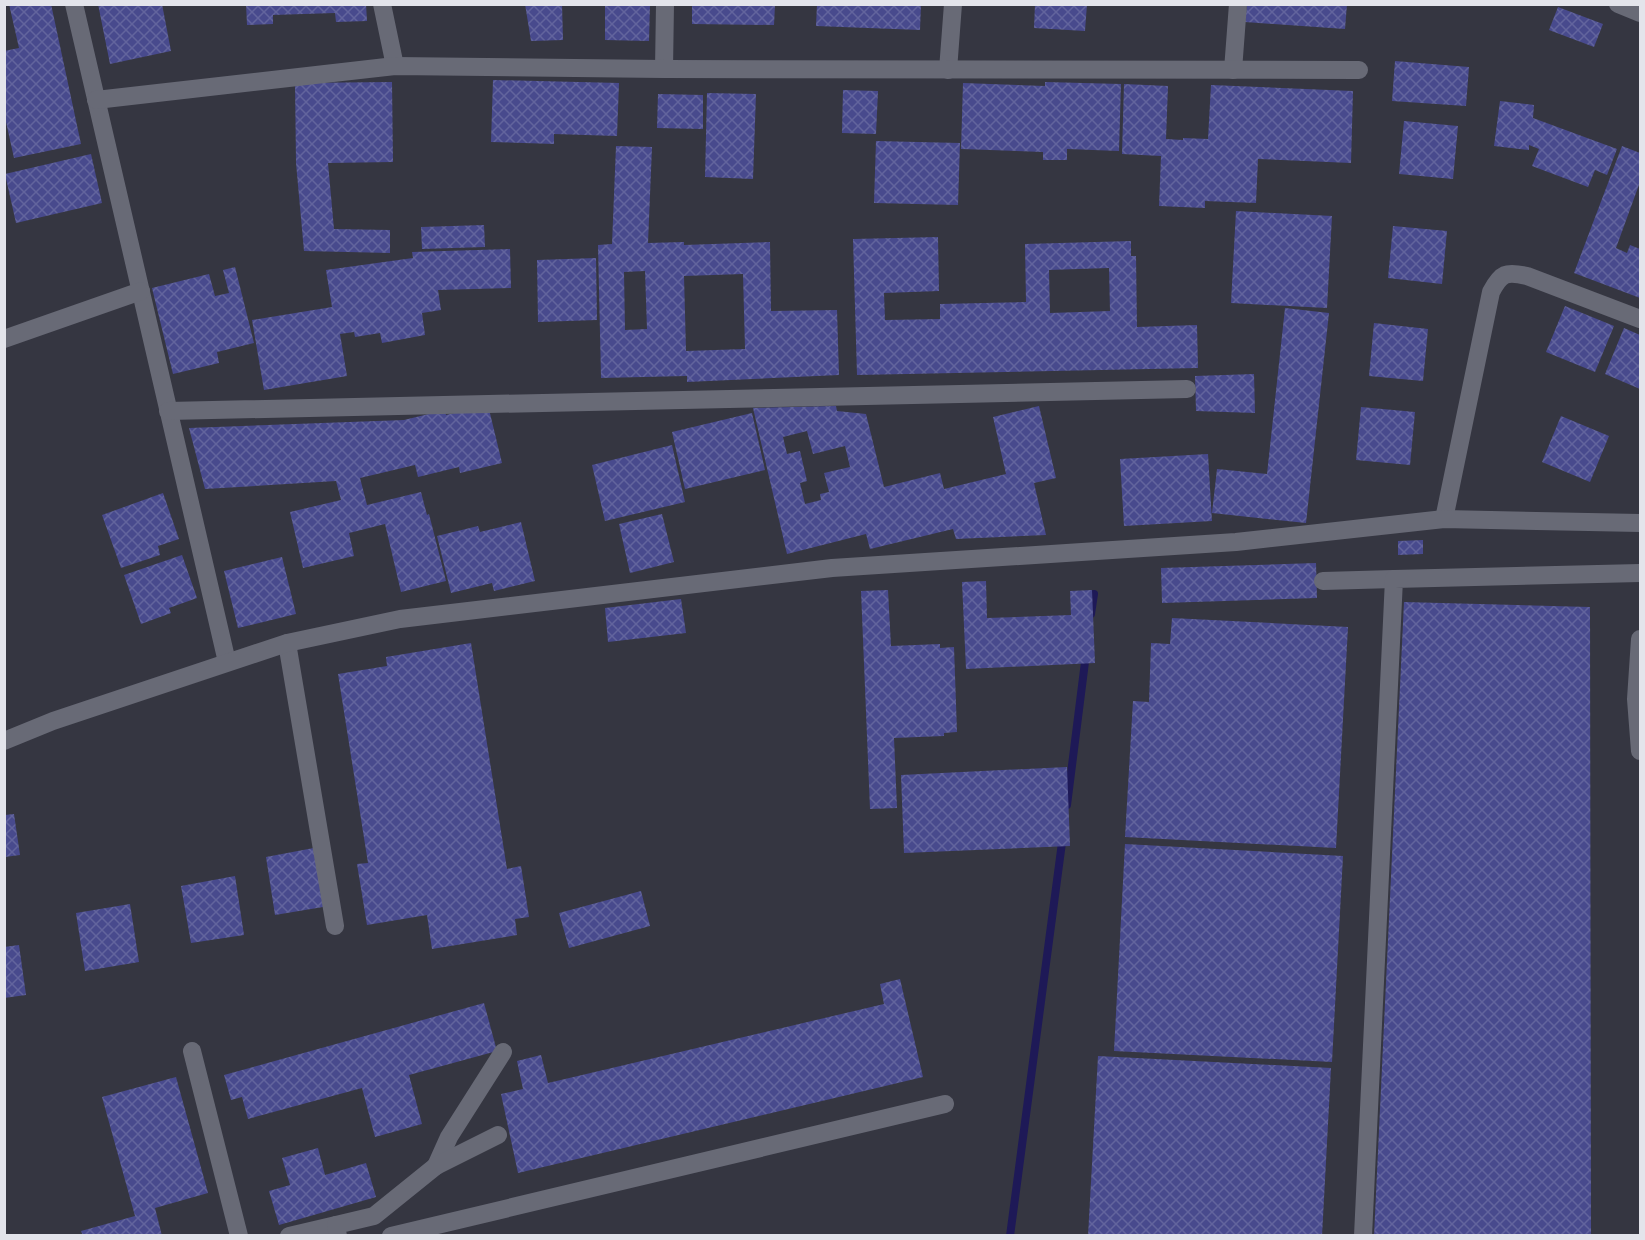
<svg xmlns="http://www.w3.org/2000/svg" width="1645" height="1240" font-family="'Work Sans',sans-serif">
<style>
.lines{fill:none;stroke-linecap:round;stroke-linejoin:round}
.stream{stroke:#1e1957;stroke-width:8}
.building{fill:url(#building-cross-hatch);fill-rule:evenodd}
.minor{stroke:#686a76;stroke-width:18}
</style>
<defs>
<pattern id="building-cross-hatch" width="8" height="8" patternUnits="userSpaceOnUse" patternTransform="scale(1.5)"><rect width="8" height="8" fill="#484a8d"/><path d="M0 0l8 8M0 8l8-8" fill="none" stroke="#62649d"/></pattern>
</defs>
<rect width="100%" height="100%" fill="#353641"/>
<g class="lines">
<g class="stream">
<path d="M 1091,614 L 1094,594"/>
<path d="M 1067,805 L 1086,654"/>
<path d="M 1010,1236 L 1063,835"/>
</g>
</g>
<g class="building">
<path d="M 9,4 L 51,4 L 81,144 L 14,158 L 4,113 L 4,51 L 19,48 Z"/>
<path d="M 98,4 L 162,4 L 171,51 L 110,64 Z"/>
<path d="M 246,4 L 366,4 L 367,21 L 336,22 L 335,13 L 273,15 L 273,24 L 247,25 Z"/>
<path d="M 525,4 L 562,4 L 563,40 L 531,41 Z"/>
<path d="M 605,4 L 650,4 L 649,41 L 605,40 Z"/>
<path d="M 817,4 L 921,4 L 920,30 L 816,26 Z"/>
<path d="M 1035,4 L 1087,4 L 1085,31 L 1034,28 Z"/>
<path d="M 1247,4 L 1347,4 L 1345,29 L 1245,22 Z"/>
<path d="M 692,5 L 775,5 L 774,25 L 692,24 Z"/>
<path d="M 1558,7 L 1603,24 L 1594,47 L 1549,30 Z"/>
<path d="M 1395,61 L 1469,67 L 1466,106 L 1392,101 Z"/>
<path d="M 493,80 L 619,83 L 617,136 L 554,134 L 554,144 L 491,142 Z"/>
<path d="M 392,82 L 393,162 L 328,163 L 334,229 L 390,230 L 390,253 L 304,251 L 296,163 L 295,83 Z"/>
<path d="M 1045,82 L 1121,84 L 1119,151 L 1067,149 L 1067,160 L 1043,160 L 1043,152 L 961,149 L 963,83 L 1045,86 Z"/>
<path d="M 1124,84 L 1168,86 L 1166,139 L 1183,140 L 1183,138 L 1208,139 L 1211,85 L 1353,91 L 1351,163 L 1258,159 L 1256,203 L 1205,201 L 1205,208 L 1159,206 L 1161,156 L 1122,154 Z"/>
<path d="M 843,90 L 878,91 L 876,134 L 842,133 Z"/>
<path d="M 707,93 L 756,94 L 753,179 L 705,177 Z"/>
<path d="M 658,94 L 703,95 L 703,129 L 657,128 Z"/>
<path d="M 1500,101 L 1534,105 L 1533,118 L 1617,149 L 1607,175 L 1595,170 L 1588,187 L 1532,166 L 1539,149 L 1529,145 L 1529,150 L 1494,146 Z"/>
<path d="M 1404,121 L 1458,126 L 1453,179 L 1399,174 Z"/>
<path d="M 876,141 L 960,143 L 958,205 L 874,203 Z"/>
<path d="M 616,146 L 652,147 L 648,243 L 684,242 L 684,245 L 770,242 L 771,311 L 837,310 L 839,375 L 687,382 L 687,376 L 601,378 L 598,245 L 612,244 ZM 645,271 L 647,329 L 625,330 L 624,272 ZM 743,274 L 745,349 L 686,351 L 684,276 Z"/>
<path d="M 1622,146 L 1640,153 L 1640,182 L 1616,248 L 1627,253 L 1630,245 L 1640,249 L 1640,298 L 1574,273 Z"/>
<path d="M 91,154 L 102,203 L 16,223 L 5,174 Z"/>
<path d="M 1236,211 L 1332,216 L 1327,308 L 1231,303 Z"/>
<path d="M 484,225 L 485,247 L 422,249 L 421,227 Z"/>
<path d="M 1393,226 L 1447,231 L 1442,284 L 1388,278 Z"/>
<path d="M 938,237 L 939,291 L 884,293 L 885,320 L 940,319 L 940,304 L 1026,302 L 1025,244 L 1131,241 L 1131,256 L 1136,256 L 1137,327 L 1197,325 L 1198,368 L 857,375 L 853,239 ZM 1109,268 L 1110,311 L 1050,313 L 1049,270 Z"/>
<path d="M 510,249 L 511,288 L 438,290 L 441,310 L 422,313 L 425,335 L 382,343 L 380,333 L 355,337 L 354,332 L 340,334 L 347,376 L 264,390 L 252,320 L 332,307 L 326,270 L 413,258 L 412,252 Z"/>
<path d="M 596,258 L 597,320 L 538,322 L 537,260 Z"/>
<path d="M 235,267 L 254,343 L 217,352 L 219,363 L 173,374 L 152,288 L 209,274 L 215,296 L 229,293 L 223,270 Z"/>
<path d="M 1565,306 L 1614,326 L 1595,372 L 1546,352 Z"/>
<path d="M 1285,308 L 1329,313 L 1306,523 L 1212,513 L 1217,469 L 1267,474 Z"/>
<path d="M 1374,323 L 1428,329 L 1423,381 L 1369,376 Z"/>
<path d="M 1624,328 L 1640,335 L 1640,389 L 1605,374 Z"/>
<path d="M 1254,374 L 1255,413 L 1196,411 L 1195,376 Z"/>
<path d="M 488,405 L 502,463 L 460,473 L 459,467 L 418,477 L 415,465 L 360,478 L 367,505 L 421,492 L 427,515 L 429,514 L 446,581 L 401,592 L 385,524 L 349,533 L 354,556 L 303,568 L 290,512 L 341,500 L 336,481 L 205,489 L 189,428 L 404,420 L 445,410 L 446,415 Z"/>
<path d="M 836,406 L 837,411 L 866,414 L 884,487 L 940,473 L 944,489 L 1006,474 L 993,417 L 1039,406 L 1056,478 L 1034,483 L 1046,535 L 956,539 L 953,529 L 870,549 L 866,534 L 787,554 L 753,408 ZM 807,431 L 813,454 L 845,446 L 850,467 L 824,473 L 829,492 L 820,494 L 821,500 L 805,504 L 800,483 L 807,481 L 800,451 L 787,454 L 783,437 Z"/>
<path d="M 1361,407 L 1415,412 L 1410,465 L 1356,460 Z"/>
<path d="M 752,413 L 765,470 L 685,489 L 672,432 Z"/>
<path d="M 1561,416 L 1609,436 L 1590,482 L 1542,462 Z"/>
<path d="M 672,445 L 685,502 L 605,521 L 592,465 Z"/>
<path d="M 1208,454 L 1212,521 L 1124,526 L 1120,459 Z"/>
<path d="M 163,493 L 179,539 L 158,546 L 160,555 L 121,568 L 102,515 Z"/>
<path d="M 662,514 L 674,562 L 630,573 L 619,524 Z"/>
<path d="M 521,522 L 535,581 L 494,591 L 492,583 L 451,593 L 437,536 L 478,526 L 480,532 Z"/>
<path d="M 1423,540 L 1423,554 L 1398,555 L 1398,541 Z"/>
<path d="M 182,555 L 197,598 L 169,608 L 171,613 L 141,624 L 124,575 Z"/>
<path d="M 282,557 L 296,614 L 238,628 L 224,571 Z"/>
<path d="M 1316,563 L 1317,598 L 1162,603 L 1161,568 Z"/>
<path d="M 986,581 L 987,618 L 1071,615 L 1070,591 L 1092,590 L 1095,663 L 966,669 L 962,582 Z"/>
<path d="M 888,590 L 891,646 L 940,644 L 940,648 L 954,647 L 957,732 L 944,733 L 944,736 L 894,738 L 897,808 L 870,809 L 861,591 Z"/>
<path d="M 681,599 L 686,633 L 608,642 L 605,608 Z"/>
<path d="M 1404,602 L 1590,607 L 1591,1236 L 1374,1236 Z"/>
<path d="M 1172,618 L 1348,627 L 1336,848 L 1125,837 L 1133,701 L 1149,702 L 1151,643 L 1170,644 Z"/>
<path d="M 471,643 L 507,869 L 521,866 L 529,917 L 515,919 L 517,935 L 432,949 L 427,915 L 367,925 L 357,864 L 368,863 L 338,674 L 387,666 L 386,657 Z"/>
<path d="M 1067,767 L 1070,846 L 904,853 L 901,775 Z"/>
<path d="M 14,814 L 20,855 L 5,857 L 5,815 Z"/>
<path d="M 1125,844 L 1343,856 L 1332,1062 L 1114,1051 Z"/>
<path d="M 319,847 L 329,906 L 275,915 L 266,857 Z"/>
<path d="M 235,876 L 244,935 L 191,943 L 181,886 Z"/>
<path d="M 641,891 L 650,926 L 569,948 L 559,913 Z"/>
<path d="M 130,904 L 139,962 L 85,971 L 76,913 Z"/>
<path d="M 19,945 L 26,995 L 4,998 L 4,947 Z"/>
<path d="M 900,979 L 923,1077 L 518,1173 L 501,1094 L 523,1089 L 517,1061 L 541,1055 L 548,1083 L 884,1004 L 880,984 Z"/>
<path d="M 484,1003 L 497,1051 L 409,1075 L 422,1124 L 375,1137 L 362,1088 L 248,1119 L 242,1097 L 231,1100 L 224,1075 Z"/>
<path d="M 1098,1056 L 1331,1068 L 1322,1236 L 1088,1236 Z"/>
<path d="M 176,1077 L 208,1193 L 155,1208 L 162,1236 L 83,1236 L 81,1231 L 135,1216 L 102,1097 Z"/>
<path d="M 318,1148 L 325,1175 L 366,1163 L 376,1197 L 279,1225 L 269,1191 L 290,1185 L 282,1158 Z"/>
</g>
<g class="lines">
<g class="minor">
<path d="M 74,4 L 227,662"/>
<path d="M 382,4 L 395,66"/>
<path d="M 1618,4 L 1640,13"/>
<path d="M 664,69 L 665,4"/>
<path d="M 948,70 L 953,4"/>
<path d="M 1233,70 L 1238,4"/>
<path d="M 96,100 L 395,66 L 664,69 L 1359,70"/>
<path d="M 4,339 L 141,291"/>
<path d="M 168,411 L 1187,389"/>
<path d="M 1444,519 L 1491,292 C 1501,273 1506,271 1527,276 L 1640,319"/>
<path d="M 1323,581 L 1394,579"/>
<path d="M 1640,639 L 1636,699 L 1640,751"/>
<path d="M 287,643 L 335,926"/>
<path d="M 4,741 L 53,721 L 287,643 L 400,619 L 832,568 L 1236,542 L 1444,519 L 1640,523"/>
<path d="M 192,1051 L 239,1236"/>
<path d="M 436,1166 L 449,1137 L 503,1052"/>
<path d="M 289,1236 L 336,1225"/>
<path d="M 338,1236 L 336,1225 L 374,1216 L 436,1166 L 498,1135"/>
<path d="M 391,1236 L 945,1104"/>
<path d="M 1363,1236 L 1394,579 L 1640,573"/>
</g>
</g>
<rect width="1645" height="1240" fill="none" stroke="#e3e4eb" stroke-width="12"/>
</svg>
